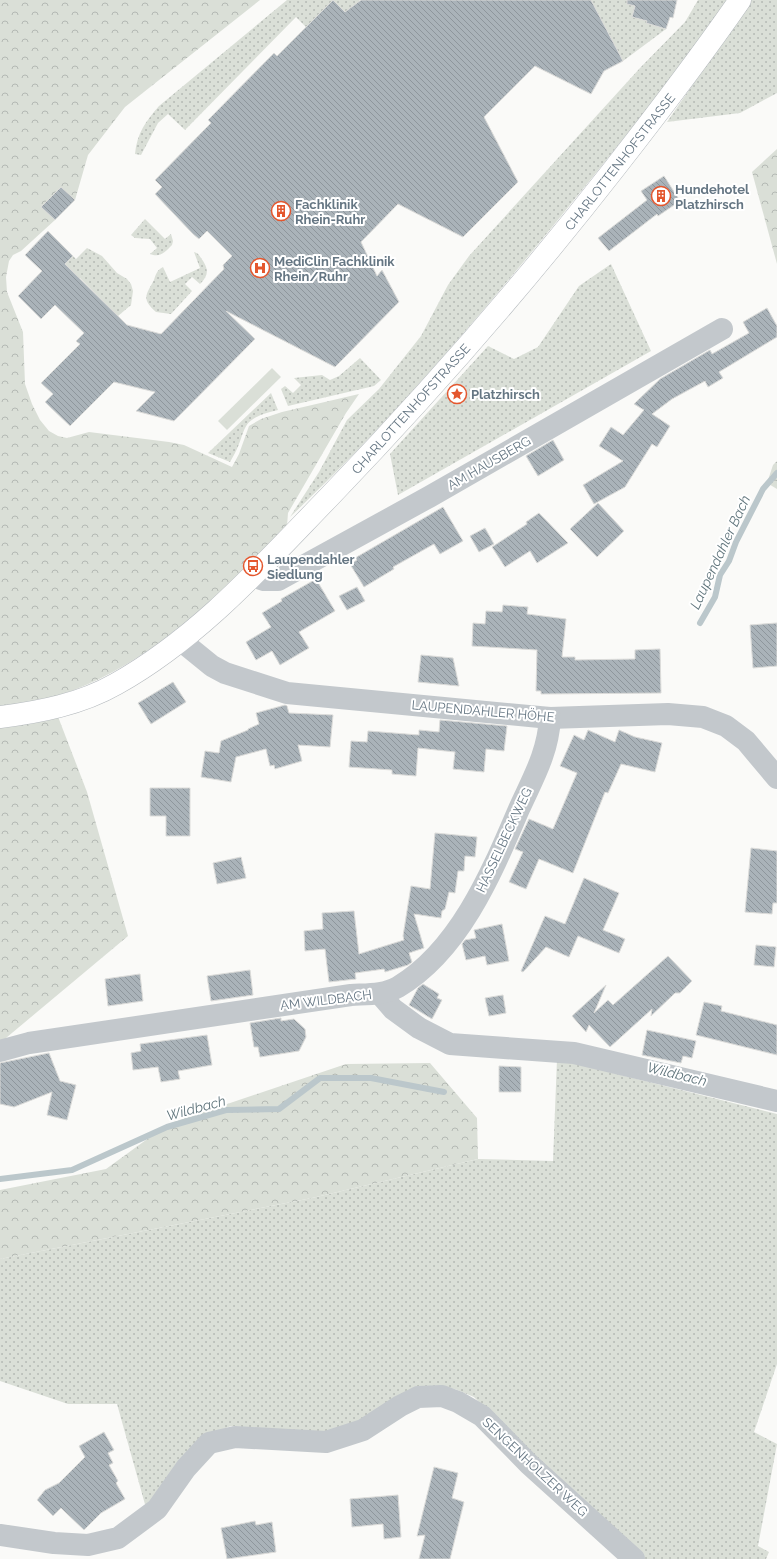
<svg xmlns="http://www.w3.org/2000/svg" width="777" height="1559" font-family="Raleway,sans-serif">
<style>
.grass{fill:url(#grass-dots)}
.forest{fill:url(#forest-crowns)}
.garden{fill:#dadfd7}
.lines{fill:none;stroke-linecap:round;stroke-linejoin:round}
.stream{stroke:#bbc7cb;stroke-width:6}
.building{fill:url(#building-back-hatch);stroke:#dcdcda}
.major-casing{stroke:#b5babe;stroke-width:23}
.minor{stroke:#c3c8cc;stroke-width:22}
.major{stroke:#fff;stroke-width:22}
.labels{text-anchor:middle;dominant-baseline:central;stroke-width:4;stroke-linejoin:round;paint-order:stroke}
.street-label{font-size:13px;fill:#657683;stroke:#fff}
.poi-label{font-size:13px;font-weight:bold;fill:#657683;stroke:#fff;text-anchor:start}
.water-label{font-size:14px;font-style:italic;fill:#60757c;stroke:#fff}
</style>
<defs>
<pattern id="grass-dots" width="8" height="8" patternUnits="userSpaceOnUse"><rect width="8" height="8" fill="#dadfd7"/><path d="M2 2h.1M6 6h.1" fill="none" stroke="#b4b9b4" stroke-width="1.8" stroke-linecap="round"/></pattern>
<pattern id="forest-crowns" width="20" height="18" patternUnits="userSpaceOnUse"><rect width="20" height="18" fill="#dadfd7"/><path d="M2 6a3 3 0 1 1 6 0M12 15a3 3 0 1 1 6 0" fill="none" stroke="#b4b9b4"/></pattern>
<pattern id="building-back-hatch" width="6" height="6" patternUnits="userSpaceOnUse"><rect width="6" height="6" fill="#aab3b9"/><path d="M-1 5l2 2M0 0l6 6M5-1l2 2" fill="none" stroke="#8e969c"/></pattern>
</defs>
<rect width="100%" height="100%" fill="#fafaf8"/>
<g class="grass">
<path d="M 287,0 L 359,0 L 362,4 L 361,28 L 333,0 L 306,27 L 296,17 L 185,130 L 168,114 L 158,123 L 141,155 L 135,154 C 137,133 146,121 159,106 Z"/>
<path d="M 591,0 L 636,0 L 632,17 L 647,21 L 646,23 L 666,29 L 623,61 Z"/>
<path d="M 698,0 L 727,0 C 675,77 615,149 557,221 C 472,325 388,425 290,517 L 319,472 L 347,420 L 379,389 L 421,336 L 448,285 L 469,256 L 640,68 L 685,22 Z"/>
<path d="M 751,0 L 777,0 L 777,93 L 740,113 L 667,122 Z"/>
<path d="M 145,219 L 165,239 L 171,234 L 173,241 L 172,245 C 165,252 160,258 150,254 L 157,248 L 150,239 L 135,238 L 131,235 Z"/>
<path d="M 87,248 L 102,256 L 117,273 L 127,279 L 131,284 L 133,291 L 131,305 L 118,316 L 80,278 L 67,283 L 75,274 L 69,268 L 56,273 L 73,256 L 76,259 Z"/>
<path d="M 194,252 C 198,253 199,255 201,258 C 209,269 209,275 200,284 L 192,277 L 185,284 L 192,291 L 171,314 L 156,312 C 141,299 146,295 154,280 C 156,274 157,270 163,267 L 170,282 L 200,268 Z"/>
<path d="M 611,264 L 651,351 L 398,495 L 390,454 L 488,346 L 514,359 L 538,347 L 579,286 Z"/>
<path d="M 360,358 L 381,380 L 374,386 L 288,406 L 281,389 L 285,386 L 293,393 L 301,385 L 294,378 L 322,375 L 330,380 L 339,376 Z"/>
<path d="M 271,393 L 278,410 C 234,420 250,431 230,462 L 208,453 Z"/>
<path d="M 557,1059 L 777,1114 L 777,1364 L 754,1432 L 777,1444 L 758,1546 L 769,1552 L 766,1559 L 645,1559 L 533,1459 L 474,1397 L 455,1389 L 436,1386 L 368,1419 L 333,1431 L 296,1432 L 231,1426 L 205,1436 L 146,1508 L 117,1404 L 68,1404 L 0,1381 L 0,1259 L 312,1198 L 478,1159 L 553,1161 Z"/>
</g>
<g class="forest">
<path d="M 0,0 L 260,0 L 125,107 L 88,155 L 75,200 L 61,187 L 41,207 L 55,220 L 21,251 L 13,255 L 9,261 L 6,277 L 7,292 L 23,332 L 25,384 L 32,404 L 40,420 L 49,431 L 58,436 L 67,438 L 89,432 L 169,442 L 184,445 L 232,467 L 239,454 L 249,426 L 261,419 L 282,412 L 359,394 L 346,413 L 288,513 L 287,526 C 221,594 149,667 57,696 C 39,702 19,704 0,707 Z"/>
<path d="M 777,149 L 777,264 L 752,172 Z"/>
<path d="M 777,461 L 777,489 L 767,483 L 773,465 Z"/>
<path d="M 57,714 L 87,792 L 128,936 L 0,1043 L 0,725 Z"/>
<path d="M 430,1063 L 477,1118 L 478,1159 L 312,1198 L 0,1259 L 0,1190 L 106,1169 L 168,1124 L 346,1064 Z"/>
</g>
<path class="garden" d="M 272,368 L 281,377 L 227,430 L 218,421 Z"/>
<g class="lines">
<g class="stream">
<path d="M 700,623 L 715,597 L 720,575 L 729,561 L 736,542 L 763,489 L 777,473"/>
<path d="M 0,1179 L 72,1170 L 167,1127 L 226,1110 L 279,1109 L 320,1078 L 371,1078 L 444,1092"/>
</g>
</g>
<g class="building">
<path d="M 333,0 L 345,12 L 361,0 L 591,0 L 623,61 L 604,71 L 591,94 L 535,66 L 484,117 L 518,182 L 463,237 L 398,204 L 361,242 L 377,276 L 382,270 L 399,302 L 335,367 L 226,311 L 255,339 L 174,421 L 136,411 L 155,392 L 114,382 L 70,426 L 45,402 L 53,394 L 41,383 L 80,344 L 76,341 L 84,333 L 55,305 L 41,319 L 18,296 L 42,271 L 25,255 L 48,231 L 73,256 L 65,264 L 127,325 L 161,334 L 224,269 L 223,265 L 232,256 L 207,231 L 199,239 L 193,234 L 155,194 L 162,187 L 155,180 L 211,123 L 208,120 L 274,53 L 277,56 Z"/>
<path d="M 627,0 L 677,0 L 673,18 L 670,17 L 666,29 L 646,23 L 647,21 L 632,17 L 635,6 L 627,4 Z"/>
<path d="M 664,176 L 680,201 L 658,216 L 657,214 L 609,251 L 598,238 L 647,200 L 641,191 Z"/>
<path d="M 61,187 L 75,200 L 55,220 L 41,207 Z"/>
<path d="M 767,308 L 777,326 L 777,337 L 719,372 L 723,378 L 708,387 L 705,381 L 672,399 L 652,414 L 670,426 L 657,447 L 652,444 L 625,487 L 594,504 L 583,485 L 623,461 L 599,446 L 611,427 L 623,435 L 644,410 L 634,404 L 660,379 L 710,350 L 712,354 L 749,333 L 743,322 Z"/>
<path d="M 553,440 L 564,460 L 538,476 L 526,456 Z"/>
<path d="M 598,503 L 624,531 L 597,557 L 570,529 Z"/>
<path d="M 443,507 L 463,541 L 440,554 L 434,544 L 393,567 L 394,569 L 364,587 L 350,564 L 357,560 L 355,558 Z"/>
<path d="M 539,513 L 568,543 L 537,563 L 530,551 L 505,567 L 492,547 L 527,524 L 526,522 Z"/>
<path d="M 485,528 L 494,544 L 479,552 L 470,536 Z"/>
<path d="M 316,579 L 335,611 L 299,632 L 309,648 L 280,665 L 272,651 L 256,660 L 246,642 L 271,627 L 262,613 L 282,601 L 281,599 Z"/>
<path d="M 357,587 L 365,601 L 347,610 L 339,596 Z"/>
<path d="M 503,605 L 528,607 L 527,614 L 566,619 L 562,657 L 575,657 L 575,660 L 635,659 L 635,650 L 660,649 L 661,693 L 541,694 L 541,691 L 536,691 L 537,650 L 472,646 L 473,623 L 485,624 L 486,611 L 502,612 Z"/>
<path d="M 777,623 L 777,666 L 753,668 L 750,625 Z"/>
<path d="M 421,655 L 453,658 L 459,686 L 418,682 Z"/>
<path d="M 173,682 L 186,702 L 151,724 L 138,703 Z"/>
<path d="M 285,705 L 287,706 L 289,713 L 333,715 L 330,747 L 298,745 L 302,761 L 275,769 L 274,765 L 270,766 L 266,749 L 236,757 L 231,782 L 201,777 L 205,751 L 219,753 L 221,741 L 248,730 L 248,729 L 259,724 L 256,713 Z"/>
<path d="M 440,720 L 507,726 L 504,751 L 486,749 L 484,772 L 453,769 L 455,752 L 418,748 L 416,776 L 392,774 L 392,770 L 349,767 L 351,741 L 367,742 L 368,731 L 419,735 L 419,730 L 439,732 Z"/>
<path d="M 588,730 L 615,742 L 619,730 L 635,737 L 662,743 L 655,772 L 621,764 L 608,793 L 605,792 L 573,873 L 539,859 L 526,889 L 509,882 L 523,852 L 515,849 L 529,819 L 553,829 L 577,773 L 560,766 L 574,735 L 584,740 Z"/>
<path d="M 150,788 L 190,788 L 190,836 L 166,836 L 166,816 L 150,816 Z"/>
<path d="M 435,833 L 477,837 L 475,857 L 465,856 L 464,871 L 458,871 L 455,893 L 449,892 L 445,909 L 442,911 L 441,918 L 414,914 L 424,948 L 409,953 L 412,962 L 408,965 L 385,972 L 384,969 L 355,973 L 356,979 L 329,982 L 325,949 L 305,951 L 304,931 L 323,929 L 322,913 L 354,911 L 359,954 L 404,940 L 403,936 L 411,886 L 430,889 Z"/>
<path d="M 751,848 L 777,851 L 777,903 L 773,903 L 772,914 L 745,912 Z"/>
<path d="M 241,857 L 246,878 L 217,884 L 213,863 Z"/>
<path d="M 584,878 L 619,893 L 603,930 L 625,939 L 619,953 L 578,936 L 569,957 L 546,947 L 523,972 L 521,971 L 545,916 L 565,924 Z"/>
<path d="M 502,924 L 509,961 L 487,965 L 485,956 L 466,960 L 462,944 L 465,940 L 476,938 L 474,930 Z"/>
<path d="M 756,945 L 776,947 L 774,967 L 754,965 Z"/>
<path d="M 668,956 L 692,981 L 680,993 L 675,993 L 651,1016 L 652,1009 L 610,1047 L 589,1025 L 586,1032 L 572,1016 L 606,985 L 594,1013 L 608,1000 L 613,1005 Z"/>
<path d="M 250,970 L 253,995 L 211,1001 L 207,976 Z"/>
<path d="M 140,974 L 143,1001 L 108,1006 L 105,979 Z"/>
<path d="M 423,984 L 439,994 L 437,998 L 442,1000 L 432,1019 L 409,1005 L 418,988 Z"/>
<path d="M 503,995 L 506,1013 L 489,1016 L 485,998 Z"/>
<path d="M 704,1002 L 722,1006 L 721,1011 L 777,1025 L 777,1055 L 696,1035 Z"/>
<path d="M 281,1018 L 281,1021 L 294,1019 L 305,1029 L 306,1037 L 299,1051 L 260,1057 L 258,1047 L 254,1047 L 250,1023 Z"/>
<path d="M 647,1030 L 696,1041 L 692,1058 L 683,1056 L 681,1063 L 642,1055 Z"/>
<path d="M 207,1035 L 212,1065 L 178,1071 L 180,1079 L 161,1082 L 158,1067 L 133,1070 L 131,1053 L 141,1051 L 140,1044 Z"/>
<path d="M 49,1053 L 60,1081 L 76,1085 L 67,1120 L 47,1115 L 52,1092 L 14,1107 L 0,1104 L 0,1063 Z"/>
<path d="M 499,1066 L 521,1067 L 521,1092 L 499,1092 Z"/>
<path d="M 104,1432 L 114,1450 L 108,1453 L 113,1463 L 109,1465 L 118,1481 L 116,1483 L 125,1499 L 101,1513 L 84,1530 L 61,1508 L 53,1516 L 37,1500 L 45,1490 L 59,1483 L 85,1457 L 79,1446 Z"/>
<path d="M 434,1467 L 458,1473 L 452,1498 L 464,1502 L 450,1559 L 419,1559 L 425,1535 L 417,1536 Z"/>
<path d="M 398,1495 L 401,1537 L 384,1539 L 383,1524 L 352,1527 L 350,1499 Z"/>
<path d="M 255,1521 L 256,1525 L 272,1522 L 276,1552 L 227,1559 L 221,1528 Z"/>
</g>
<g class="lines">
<defs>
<path id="major" d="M 0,717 C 40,712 81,704 116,684 C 200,637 264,564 330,496 C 430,392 525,283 614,169 C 657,114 700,58 740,0"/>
</defs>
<use href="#major" class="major-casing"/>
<g class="minor">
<path d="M 252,576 L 264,580 L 278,580 L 429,497 L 722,329"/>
<path d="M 180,640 L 212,666 L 225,673 L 287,693 L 550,718 L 668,714 L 703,717 L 726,726 L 746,741 L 777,778"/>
<path d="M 380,994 L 393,1009 L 419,1028 L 450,1044 L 574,1053 L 777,1101"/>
<path d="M 0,1051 L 29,1043 L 351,995 C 367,994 384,995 398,987 C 460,950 492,872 519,809 C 533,778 548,753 550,718"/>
<path d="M 0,1535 L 54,1543 L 88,1545 L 118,1538 L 157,1509 L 186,1468 L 209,1443 L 235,1437 L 326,1442 L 363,1430 L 400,1406 L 418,1397 L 442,1396 L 458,1402 L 482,1416 L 529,1464 L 634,1559"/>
</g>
<use href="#major" class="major"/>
</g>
<defs>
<symbol id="building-ring" viewBox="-11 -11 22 22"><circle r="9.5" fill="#fff" stroke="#e4572e" stroke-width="1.5"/><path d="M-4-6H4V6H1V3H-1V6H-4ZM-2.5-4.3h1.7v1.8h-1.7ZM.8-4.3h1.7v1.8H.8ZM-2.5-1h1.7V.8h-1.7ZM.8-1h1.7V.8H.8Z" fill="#e4572e"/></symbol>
<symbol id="hospital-ring" viewBox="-11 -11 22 22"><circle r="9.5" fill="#fff" stroke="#e4572e" stroke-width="1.5"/><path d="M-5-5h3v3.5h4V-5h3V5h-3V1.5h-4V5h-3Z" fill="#e4572e"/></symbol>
<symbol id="sight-ring" viewBox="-11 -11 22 22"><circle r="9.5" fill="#fff" stroke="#e4572e" stroke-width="1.5"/><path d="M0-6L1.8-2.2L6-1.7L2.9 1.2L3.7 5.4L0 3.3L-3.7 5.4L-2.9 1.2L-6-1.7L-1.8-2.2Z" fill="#e4572e"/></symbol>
<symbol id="bus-ring" viewBox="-11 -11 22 22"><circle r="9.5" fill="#fff" stroke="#e4572e" stroke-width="1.5"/><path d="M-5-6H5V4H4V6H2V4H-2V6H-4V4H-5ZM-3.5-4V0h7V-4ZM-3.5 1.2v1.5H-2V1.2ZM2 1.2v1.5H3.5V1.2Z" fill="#e4572e"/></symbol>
</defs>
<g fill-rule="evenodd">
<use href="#building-ring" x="650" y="185" width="22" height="22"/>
<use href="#building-ring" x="270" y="200" width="22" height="22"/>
<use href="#hospital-ring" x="249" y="257" width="22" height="22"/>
<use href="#sight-ring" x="446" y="383" width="22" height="22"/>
<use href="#bus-ring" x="242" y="555" width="22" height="22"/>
</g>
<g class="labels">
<g class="street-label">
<text transform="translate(620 162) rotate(-52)">CHARLOTTENHOFSTRASSE</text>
<text transform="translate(411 409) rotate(-48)">CHARLOTTENHOFSTRASSE</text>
<text transform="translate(489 463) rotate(-30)">AM HAUSBERG</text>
<text transform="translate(483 711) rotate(5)">LAUPENDAHLER HÖHE</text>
<text transform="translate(504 840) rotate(-65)">HASSELBECKWEG</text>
<text transform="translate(326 1000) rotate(-7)">AM WILDBACH</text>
<text transform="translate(535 1467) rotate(43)">SENGENHOLZER WEG</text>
</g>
<g class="poi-label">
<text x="675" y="189">Hundehotel<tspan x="675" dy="15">Platzhirsch</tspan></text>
<text x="295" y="204">Fachklinik<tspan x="295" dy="15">Rhein-Ruhr</tspan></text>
<text x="274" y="261">MediClin Fachklinik<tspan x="274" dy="15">Rhein/Ruhr</tspan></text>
<text x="471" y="394">Platzhirsch</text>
<text x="267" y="559">Laupendahler<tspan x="267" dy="15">Siedlung</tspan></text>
</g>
<g class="water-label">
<text transform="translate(720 552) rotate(-65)">Laupendahler Bach</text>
<text transform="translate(677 1074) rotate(14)">Wildbach</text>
<text transform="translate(196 1108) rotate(-15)">Wildbach</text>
</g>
</g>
</svg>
